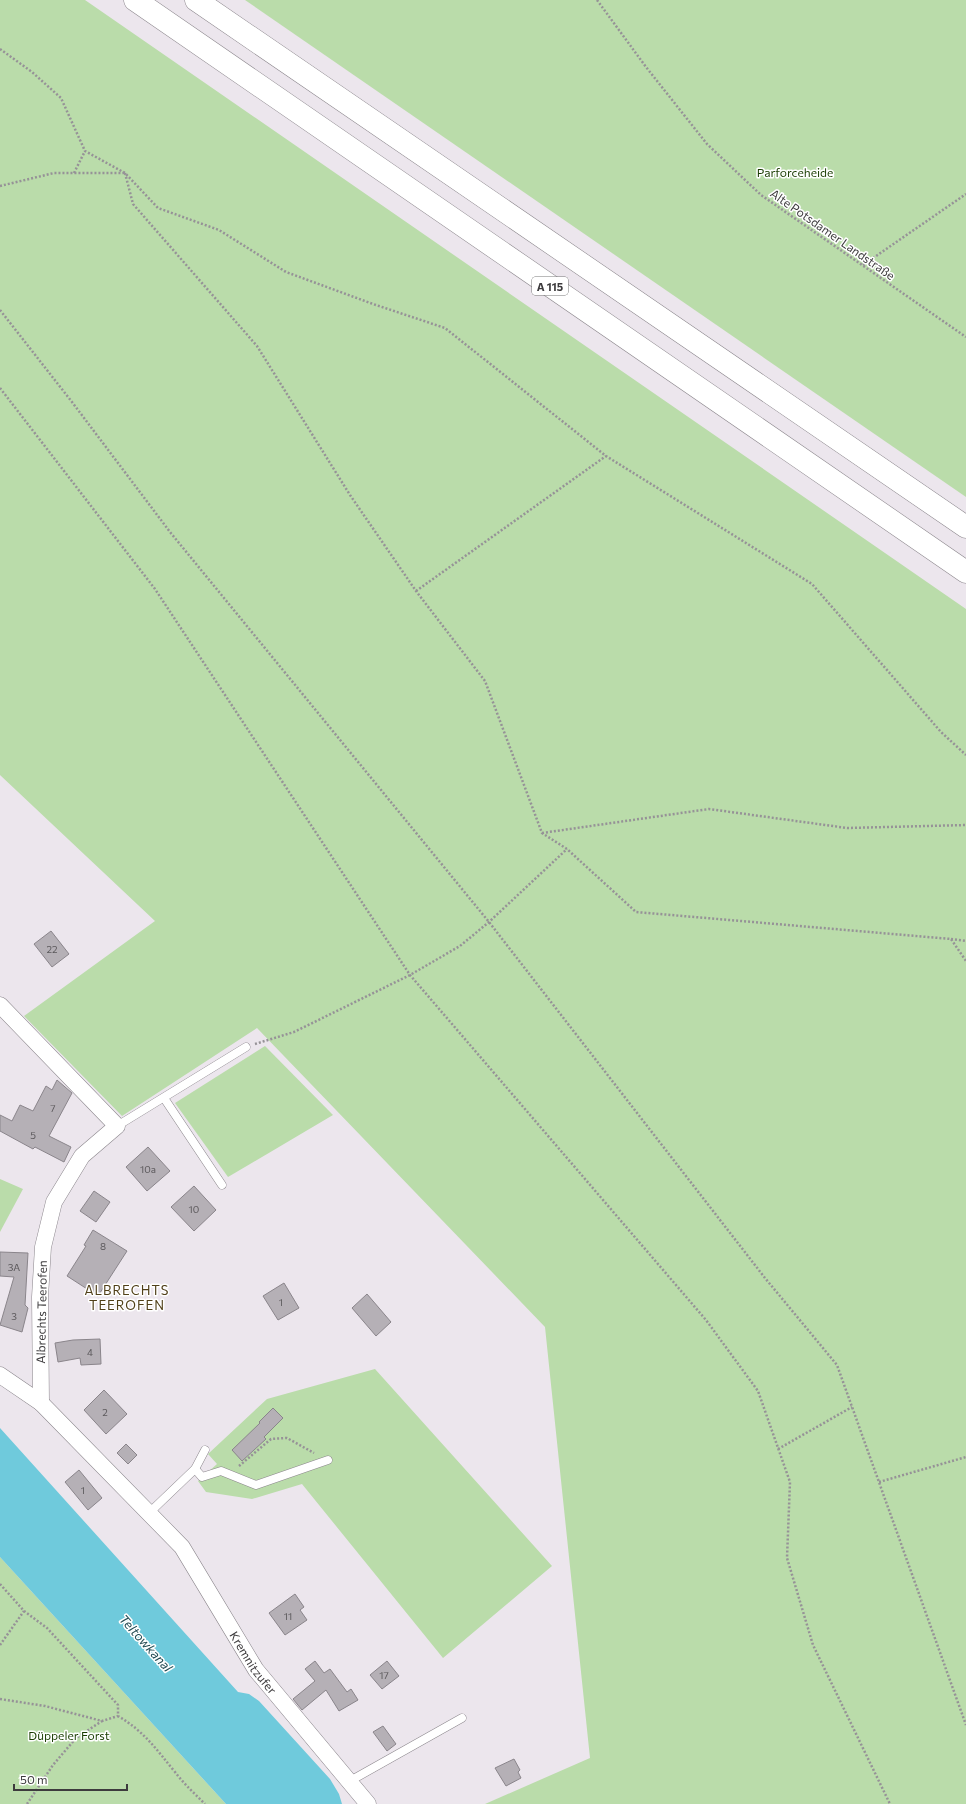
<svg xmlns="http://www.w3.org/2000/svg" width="966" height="1804" font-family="Commissioner,sans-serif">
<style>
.green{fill:#badcaa}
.water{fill:#6fcadc}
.building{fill:#b5b0b6;stroke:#8a858b}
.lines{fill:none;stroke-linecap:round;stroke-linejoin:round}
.lane-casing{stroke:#8b868c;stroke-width:9}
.street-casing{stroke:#8b868c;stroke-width:17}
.highway-casing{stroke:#8b868c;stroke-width:23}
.path{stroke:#969297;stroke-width:2.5;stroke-dasharray:2 2;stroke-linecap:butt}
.lane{stroke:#fff;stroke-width:8}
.street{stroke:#fff;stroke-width:16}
.highway{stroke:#fff;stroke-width:22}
.labels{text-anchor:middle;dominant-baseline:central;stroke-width:3;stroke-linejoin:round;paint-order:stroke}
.number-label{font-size:10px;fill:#5b585b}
.shield{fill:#fff;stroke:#777677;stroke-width:1}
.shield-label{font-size:11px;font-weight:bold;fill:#3d3b3d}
.park-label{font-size:12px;fill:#193c00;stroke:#fff}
.street-label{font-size:12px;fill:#3d3b3d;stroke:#fff}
.neighbourhood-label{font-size:13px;letter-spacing:1px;fill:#503f18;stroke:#fff}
.water-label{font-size:13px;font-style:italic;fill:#234c54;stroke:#fff}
</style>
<rect width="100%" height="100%" fill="#ece6ed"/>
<g class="green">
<path d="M 0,0 L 85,0 L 966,609 L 966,1804 L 485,1804 L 590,1758 L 545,1327 L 257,1028 L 122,1116 L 24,1016 L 155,921 L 0,775 Z"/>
<path d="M 245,0 L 966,0 L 966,497 Z"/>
<path d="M 265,1046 L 333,1115 L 228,1177 L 175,1103 Z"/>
<path d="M 0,1179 L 23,1189 L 0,1232 Z"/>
<path d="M 375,1369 L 552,1566 L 443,1658 L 302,1484 L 252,1499 L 206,1492 L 198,1481 L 217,1464 L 208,1454 L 267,1399 Z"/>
<path d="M 0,1557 L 226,1804 L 0,1804 Z"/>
</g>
<path class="water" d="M 0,1428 L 238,1692 L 249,1694 L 259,1701 L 330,1779 L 339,1794 L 342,1804 L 226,1804 L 0,1557 Z"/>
<g class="building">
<path d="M 51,931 L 69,954 L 52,967 L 34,944 Z"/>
<path d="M 57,1080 L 72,1093 L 49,1136 L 71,1147 L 64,1162 L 35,1147 L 33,1149 L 0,1131 L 0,1115 L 12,1121 L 20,1105 L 33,1111 L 46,1086 L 52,1090 Z"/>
<path d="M 148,1147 L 170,1171 L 147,1191 L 126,1167 Z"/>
<path d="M 194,1186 L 216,1210 L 194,1231 L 171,1207 Z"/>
<path d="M 94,1191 L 110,1202 L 96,1222 L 80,1211 Z"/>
<path d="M 93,1230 L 127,1251 L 98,1296 L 67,1276 L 86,1246 L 84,1245 Z"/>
<path d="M 0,1252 L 28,1253 L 25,1305 L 28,1308 L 22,1332 L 0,1325 L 14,1277 L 0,1276 Z"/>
<path d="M 284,1283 L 299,1308 L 278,1320 L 263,1296 Z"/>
<path d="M 367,1294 L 391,1322 L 376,1336 L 352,1308 Z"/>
<path d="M 100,1339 L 101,1364 L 81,1365 L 80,1358 L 58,1362 L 55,1343 L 73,1340 Z"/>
<path d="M 104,1390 L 127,1414 L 106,1434 L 84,1410 Z"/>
<path d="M 273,1408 L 283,1418 L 264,1437 L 266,1439 L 242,1461 L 232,1450 L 260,1423 L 259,1422 Z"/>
<path d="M 126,1444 L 137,1455 L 128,1464 L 117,1453 Z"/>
<path d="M 79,1470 L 102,1498 L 88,1510 L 65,1482 Z"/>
<path d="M 295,1594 L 304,1607 L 300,1610 L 307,1620 L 285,1635 L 269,1613 Z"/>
<path d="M 315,1661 L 324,1673 L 330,1669 L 347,1692 L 351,1689 L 358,1700 L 339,1711 L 326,1690 L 302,1710 L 293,1699 L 315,1681 L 305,1669 Z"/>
<path d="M 387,1661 L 399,1676 L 382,1689 L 370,1675 Z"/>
<path d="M 383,1726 L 396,1744 L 387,1751 L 373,1732 Z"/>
<path d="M 514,1759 L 520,1770 L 518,1772 L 521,1778 L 506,1786 L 495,1768 Z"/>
</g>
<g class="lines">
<defs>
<g id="lane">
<path d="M 164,1098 L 222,1185"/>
<path d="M 117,1126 L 246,1047"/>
<path d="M 195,1469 L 202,1477 L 221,1471 L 256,1485 L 328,1460"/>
<path d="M 149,1513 L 195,1469 L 205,1450"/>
<path d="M 350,1781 L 462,1718"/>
</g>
<g id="street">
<path d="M 0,1005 L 117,1126 L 82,1156 L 54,1202 L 43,1247 L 40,1297 L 41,1403"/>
<path id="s1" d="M 0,1375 L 41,1403 L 182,1547 L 256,1670 L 368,1804"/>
</g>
<g id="highway">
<path d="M 135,0 L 966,572"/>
<path d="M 196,0 L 966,527"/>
</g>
</defs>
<use href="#lane" class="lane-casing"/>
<use href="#street" class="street-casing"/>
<use href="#highway" class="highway-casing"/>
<g class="path">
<path d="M 597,0 L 646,67 L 707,144 L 761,195 L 966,337"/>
<path d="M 0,49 L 32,72 L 61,98 L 85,151 L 125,173 L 158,208 L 219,230 L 286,272 L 373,304 L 445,328 L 606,456 L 812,584 L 941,732 L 966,755"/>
<path d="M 74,173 L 85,151"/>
<path d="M 125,173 L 133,204 L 257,346 L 350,495 L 416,591 L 485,681 L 542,833 L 567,849 L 636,912 L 951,939 L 966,961"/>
<path d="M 0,186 L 54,173 L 125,173"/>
<path d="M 863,265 L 966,194"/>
<path d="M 0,310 L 72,402 L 170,532 L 489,922 L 765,1278 L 837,1365 L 966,1725"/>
<path d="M 0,388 L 155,589 L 410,975 L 706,1320 L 758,1391 L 790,1482 L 787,1558 L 813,1645 L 890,1804"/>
<path d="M 416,591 L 606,456"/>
<path d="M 542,833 L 709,809 L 847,828 L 966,825"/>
<path d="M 951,939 L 966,941"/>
<path d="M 255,1044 L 294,1032 L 410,975 L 460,946 L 489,922 L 567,849"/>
<path d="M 778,1449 L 852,1407"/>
<path d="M 239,1466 L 271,1439 L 287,1438 L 314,1453"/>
<path d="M 879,1482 L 966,1457"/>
<path d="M 0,1584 L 24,1611 L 47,1628 L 118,1705 L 118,1716 C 145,1732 156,1749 175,1772 C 184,1784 195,1794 205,1804"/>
<path d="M 0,1645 L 24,1611"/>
<path d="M 0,1699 L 45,1706 L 102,1721 L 118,1716"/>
<path d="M 27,1804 L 53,1765 L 76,1738 L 102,1721"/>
</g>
<use href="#lane" class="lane"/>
<use href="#street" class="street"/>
<use href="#highway" class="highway"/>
</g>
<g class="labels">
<g class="number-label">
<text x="52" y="949">22</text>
<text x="53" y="1108">7</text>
<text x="33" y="1135">5</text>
<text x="148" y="1169">10a</text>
<text x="194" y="1209">10</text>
<text x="103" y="1246">8</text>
<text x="14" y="1267">3A</text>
<text x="281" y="1302">1</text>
<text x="14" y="1316">3</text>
<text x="90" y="1352">4</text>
<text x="105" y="1412">2</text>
<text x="83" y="1490">1</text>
<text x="288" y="1616">11</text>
<text x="384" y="1675">17</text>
</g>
<rect class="shield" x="532" y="277" width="36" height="18" rx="3"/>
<g class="shield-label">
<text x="550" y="286">A 115</text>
</g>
<g class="park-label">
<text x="795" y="172">Parforceheide</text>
<text x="69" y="1735">Düppeler Forst</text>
</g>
<g class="street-label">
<text transform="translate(833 234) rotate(35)">Alte Potsdamer Landstraße</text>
<text transform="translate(41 1312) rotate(-89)">Albrechts Teerofen</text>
<text stroke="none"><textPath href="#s1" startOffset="387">Kremnitzufer</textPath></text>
</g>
<g class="neighbourhood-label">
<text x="127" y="1290">ALBRECHTS<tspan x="127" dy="15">TEEROFEN</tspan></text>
</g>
<g class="water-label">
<text transform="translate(146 1643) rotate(48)">Teltowkanal</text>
</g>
</g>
<path d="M14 1784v6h113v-6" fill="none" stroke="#3d3b3d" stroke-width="2"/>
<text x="20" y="1784" font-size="12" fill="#3d3b3d" stroke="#ffffff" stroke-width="3" paint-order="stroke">50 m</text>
</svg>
